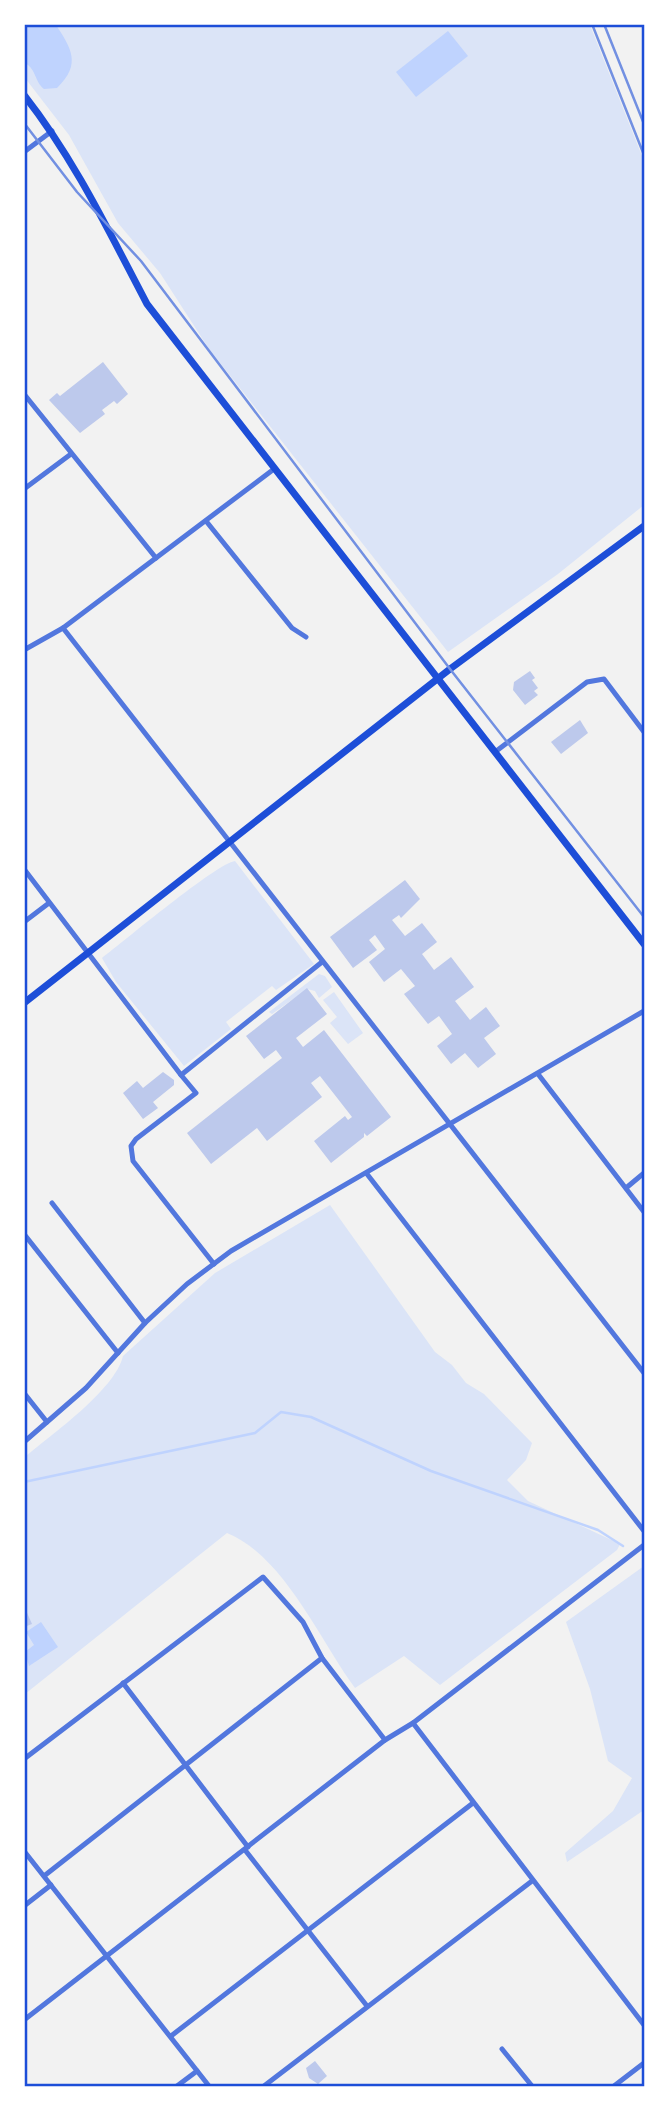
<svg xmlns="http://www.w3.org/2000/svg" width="669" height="2111" font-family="Lato,sans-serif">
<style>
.green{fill:#dbe4f7}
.water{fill:#bfd3fe}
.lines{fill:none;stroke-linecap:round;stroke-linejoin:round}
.stream{stroke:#bfd3fe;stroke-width:2.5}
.building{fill:#bdc9ec}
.minor{stroke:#5277de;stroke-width:5}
.secondary{stroke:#1d4ed8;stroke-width:7}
.rail{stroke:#7290e2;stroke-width:2.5}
.neatline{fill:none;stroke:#1d4ed8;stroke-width:2.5}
</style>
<rect width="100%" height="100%" fill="#f2f2f2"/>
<g class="green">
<path d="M 25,25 L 590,25 L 644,161 L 644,505 L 558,574 L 448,652 L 209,349 L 160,273 L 118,223 L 69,135 L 25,78 Z"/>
<path d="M 235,861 L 314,964 L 276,990 L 272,986 L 226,1022 L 231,1029 L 184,1066 L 116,982 L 102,958 C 123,942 217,863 235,861 Z"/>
<path d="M 319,974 L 325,976 L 332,987 L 319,998 L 315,991 L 307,989 L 272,1014 L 269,1012 Z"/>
<path d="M 334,992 L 363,1033 L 348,1044 L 330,1023 L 337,1017 L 323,1000 Z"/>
<path d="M 330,1205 L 435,1352 L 452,1365 L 466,1383 L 484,1394 L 532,1443 L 526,1460 L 507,1480 L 528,1501 L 620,1544 L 617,1550 L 440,1685 L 404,1656 L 355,1688 C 320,1641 284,1556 227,1533 L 25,1694 L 25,1457 C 52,1434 115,1390 123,1356 L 215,1273 Z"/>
<path d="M 644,1566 L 644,1810 L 567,1862 L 565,1853 L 613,1811 L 632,1778 L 608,1761 L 590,1689 L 566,1622 Z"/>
</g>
<g class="water">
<path d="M 25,24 L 56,25 C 71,48 82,64 57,88 L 44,89 C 34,81 37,70 25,63 Z"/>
<path d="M 448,31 L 468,56 L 416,97 L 396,72 Z"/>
<path d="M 41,1622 L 58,1647 L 29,1666 L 25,1652 L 34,1645 L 26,1632 Z"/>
</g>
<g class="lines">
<path class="stream" d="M 24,1482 L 255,1433 L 281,1412 L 311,1417 L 431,1471 L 598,1530 L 623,1546"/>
</g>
<g class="building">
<path d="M 103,362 L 128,394 L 117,404 L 114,401 L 102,410 L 105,414 L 80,433 L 49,400 L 57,393 L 60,396 Z"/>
<path d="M 530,671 L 535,678 L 532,680 L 538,688 L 534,691 L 538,695 L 525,705 L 513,690 L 514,682 Z"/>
<path d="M 580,720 L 588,733 L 561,754 L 551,742 Z"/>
<path d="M 405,880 L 420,899 L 401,918 L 399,915 L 392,920 L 405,936 L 422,923 L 437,942 L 422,954 L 434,970 L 451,957 L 474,987 L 455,1001 L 470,1020 L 486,1007 L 500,1026 L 484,1038 L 496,1054 L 478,1068 L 465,1053 L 451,1064 L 437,1046 L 452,1034 L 439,1016 L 428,1024 L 404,994 L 415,986 L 401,969 L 384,982 L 369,962 L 385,949 L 375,935 L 369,940 L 377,950 L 353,968 L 330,937 Z"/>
<path d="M 307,988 L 327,1014 L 296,1038 L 303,1047 L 324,1030 L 391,1117 L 367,1136 L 364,1133 L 364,1137 L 331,1163 L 314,1141 L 345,1116 L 348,1120 L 352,1117 L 320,1076 L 311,1083 L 322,1097 L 267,1141 L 257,1128 L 211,1164 L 187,1133 L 282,1058 L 276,1050 L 264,1059 L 246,1036 Z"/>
<path d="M 163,1072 L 174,1080 L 174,1085 L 153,1102 L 158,1108 L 143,1119 L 123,1093 L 137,1081 L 143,1088 Z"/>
<path d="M 24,1606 L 32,1624 L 24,1627 Z"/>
<path d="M 315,2061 L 327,2076 L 318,2084 L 309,2078 L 306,2068 Z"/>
</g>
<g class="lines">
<g class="minor">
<path d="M 24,152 L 52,131"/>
<path d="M 24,394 L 156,558"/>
<path d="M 24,489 L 71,454"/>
<path d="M 206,521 L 292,628 L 306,637"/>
<path d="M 63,628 L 644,1373"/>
<path d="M 24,650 L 63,628 L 274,469"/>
<path d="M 495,752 L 587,682 L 604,679 L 644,732"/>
<path d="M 24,869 L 181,1075"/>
<path d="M 24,922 L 49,903"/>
<path d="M 538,1074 L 644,1212"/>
<path d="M 367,1174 L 644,1531"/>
<path d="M 626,1188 L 644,1173"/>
<path d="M 52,1203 L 145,1323"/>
<path d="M 24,1234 L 118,1353"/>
<path d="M 214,1264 L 133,1161 L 131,1146 L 136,1139 L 196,1093 L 181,1075 L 322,962"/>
<path d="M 24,1393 L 47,1422"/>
<path d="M 24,1442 L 86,1388 L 145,1323 L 187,1284 L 231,1251 L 644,1011"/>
<path d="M 123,1683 L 248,1847"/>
<path d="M 413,1723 L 644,2025"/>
<path d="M 24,1759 L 263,1577 L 303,1622 L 322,1658 L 385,1740"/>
<path d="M 245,1850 L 367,2006"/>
<path d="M 24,1851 L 209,2086"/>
<path d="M 44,1876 L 322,1658"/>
<path d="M 24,1906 L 51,1885"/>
<path d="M 24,2020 L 385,1740 L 413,1723 L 644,1545"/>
<path d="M 171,2036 L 473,1803"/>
<path d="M 502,2049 L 532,2086"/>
<path d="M 177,2086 L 197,2071"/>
<path d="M 264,2086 L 532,1881"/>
<path d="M 614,2086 L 644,2063"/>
</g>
<g class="secondary">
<path d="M 24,95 C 75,160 109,232 147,304 L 644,944"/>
<path d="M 24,1003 L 450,669 L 644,526"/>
</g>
<g class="rail">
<path d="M 592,24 L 644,155"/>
<path d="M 604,24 L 644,124"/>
<path d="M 24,123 L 77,192 L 141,261 L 450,669 L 644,917"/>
</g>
</g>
<rect width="669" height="2111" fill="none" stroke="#ffffff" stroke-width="52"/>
<rect x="26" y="26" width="617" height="2059" class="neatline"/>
</svg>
